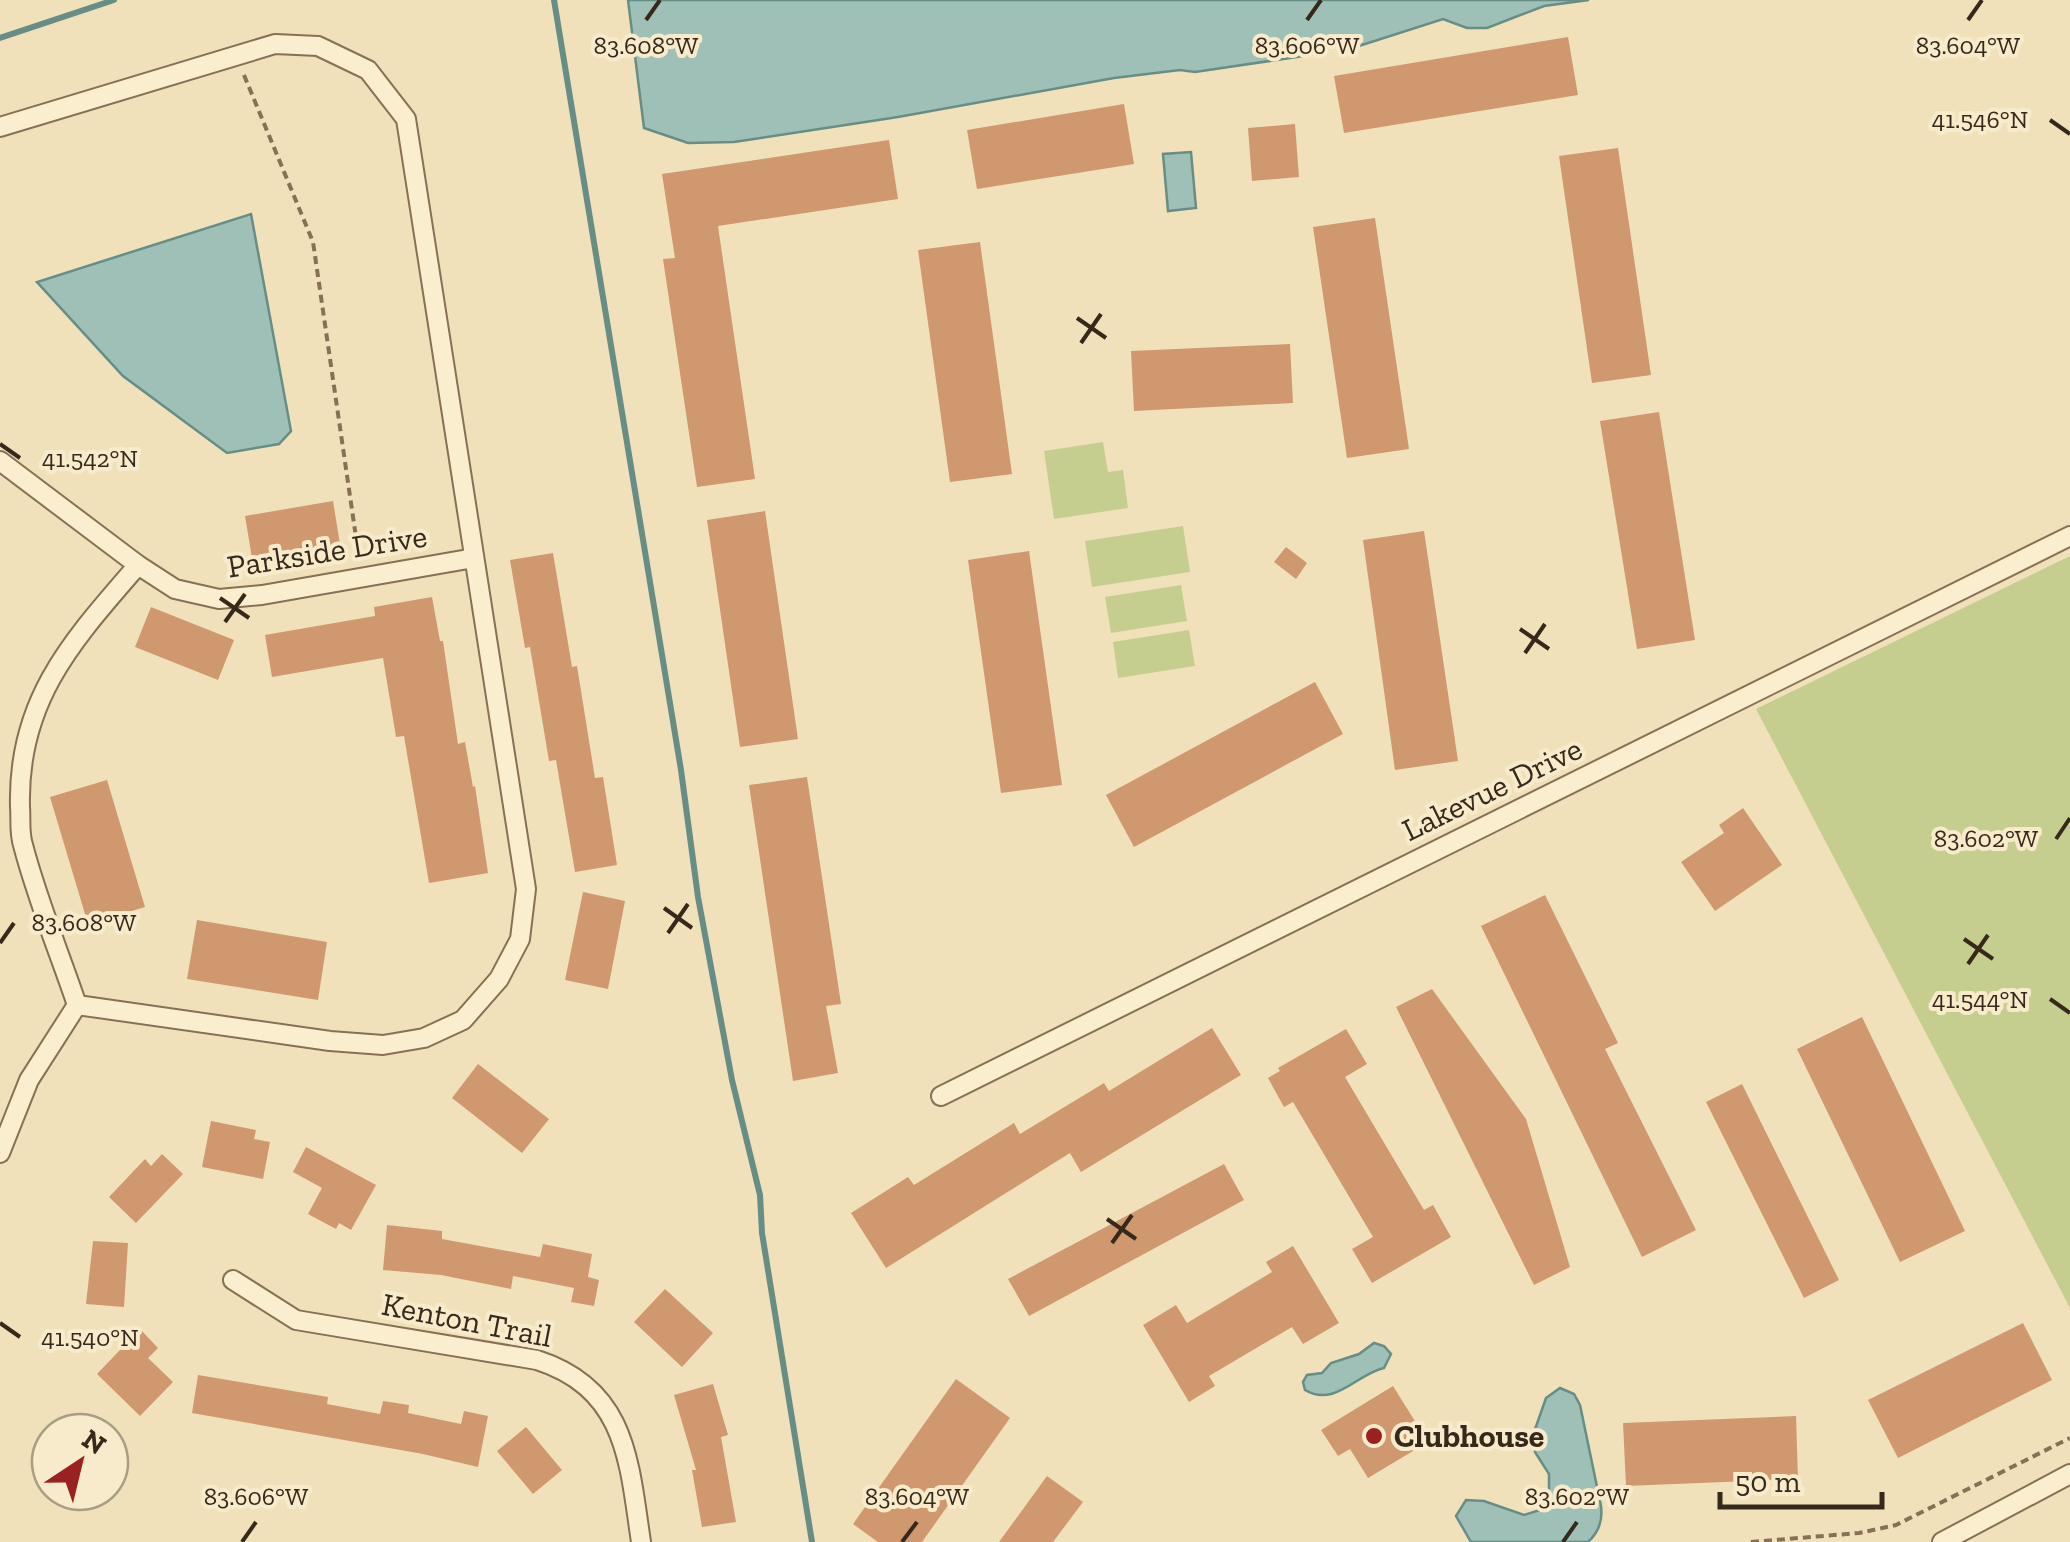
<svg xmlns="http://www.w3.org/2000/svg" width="2070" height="1542" font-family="'Zilla Slab',serif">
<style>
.green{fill:#c6ce8f}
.water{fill:#9fc0b7;stroke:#678e85;stroke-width:2.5}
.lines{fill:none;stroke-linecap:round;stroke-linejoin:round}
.stream{stroke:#678e85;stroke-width:6}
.building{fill:#d0986e}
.minor-casing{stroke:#877054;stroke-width:22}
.path{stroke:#877054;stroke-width:4;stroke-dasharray:8 5;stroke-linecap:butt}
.minor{stroke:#fbeece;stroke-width:18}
.ticks{fill:none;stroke:#36281a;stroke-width:4}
.poi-dot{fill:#992221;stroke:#f7ebcb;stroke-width:4}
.labels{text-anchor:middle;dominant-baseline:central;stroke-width:8;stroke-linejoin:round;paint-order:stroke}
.street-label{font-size:32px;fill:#36281a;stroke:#f7ebcb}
.poi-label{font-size:32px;font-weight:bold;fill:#36281a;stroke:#f7ebcb;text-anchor:start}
.ticks-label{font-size:25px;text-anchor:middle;fill:#36281a;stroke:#f7ebcb;stroke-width:8;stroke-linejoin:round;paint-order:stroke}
</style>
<rect width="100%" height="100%" fill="#f0e1bb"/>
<g class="green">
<path d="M 1103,442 L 1108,472 L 1123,470 L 1128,508 L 1054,519 L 1044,451 Z"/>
<path d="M 1183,526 L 1190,572 L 1092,587 L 1085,541 Z"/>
<path d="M 2070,556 L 2070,1308 L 1756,709 Z"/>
<path d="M 1181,585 L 1187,621 L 1111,633 L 1105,597 Z"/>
<path d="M 1189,630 L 1195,666 L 1118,678 L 1113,642 Z"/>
</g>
<g class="water">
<path d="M 628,0 L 1589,0 L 1544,6 L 1487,28 L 1467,28 L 1443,19 L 1359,46 L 1334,46 L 1310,55 L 1195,72 L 1180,70 L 1114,78 L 898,117 L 734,142 L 688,143 L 644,128 Z"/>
<path d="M 1191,152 L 1196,208 L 1168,211 L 1163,154 Z"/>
<path d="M 251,214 L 291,431 L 279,444 L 227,453 L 123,376 L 37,282 Z"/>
<path d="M 1374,1343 L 1384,1346 L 1391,1354 L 1384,1368 C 1358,1373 1335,1408 1305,1390 L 1303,1382 L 1307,1375 L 1322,1373 L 1331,1363 L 1359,1354 Z"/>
<path d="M 1560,1388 L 1574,1394 L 1580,1405 L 1601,1506 C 1603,1521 1599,1532 1588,1542 L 1471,1542 L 1456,1516 L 1466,1500 L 1484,1501 L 1524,1515 L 1540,1510 L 1549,1496 L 1549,1474 L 1535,1452 L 1533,1435 L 1546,1398 Z"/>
</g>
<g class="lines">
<g class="stream">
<path d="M 554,0 L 681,770 L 698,897 L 732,1080 L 760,1195 L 762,1233 L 812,1542"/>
<path d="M 0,38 L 114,0"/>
</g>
</g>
<g class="building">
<path d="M 1568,37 L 1578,95 L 1344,133 L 1334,76 Z"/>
<path d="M 1124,104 L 1134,164 L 977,189 L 967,130 Z"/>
<path d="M 1295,124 L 1299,177 L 1252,181 L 1248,128 Z"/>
<path d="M 889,140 L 898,199 L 718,226 L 755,479 L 697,487 L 663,259 L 675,258 L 662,174 Z"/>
<path d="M 1618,148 L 1651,375 L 1592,383 L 1559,156 Z"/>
<path d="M 1375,218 L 1409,449 L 1347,458 L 1313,227 Z"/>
<path d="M 980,242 L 1012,474 L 950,482 L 918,250 Z"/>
<path d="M 1290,344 L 1293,403 L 1134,411 L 1131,351 Z"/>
<path d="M 1659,412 L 1695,640 L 1637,649 L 1600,421 Z"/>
<path d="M 333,501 L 340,544 L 252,558 L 245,516 Z"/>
<path d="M 765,511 L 798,739 L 740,747 L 707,520 Z"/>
<path d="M 1424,531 L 1458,761 L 1395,770 L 1363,540 Z"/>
<path d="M 1286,547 L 1307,563 L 1296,579 L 1274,562 Z"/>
<path d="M 1029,551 L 1062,785 L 1001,793 L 968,560 Z"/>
<path d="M 553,553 L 572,667 L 577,666 L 595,778 L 603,777 L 617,865 L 575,872 L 556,760 L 549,761 L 530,647 L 525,648 L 510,560 Z"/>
<path d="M 432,597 L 440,641 L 443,641 L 458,744 L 465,742 L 473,787 L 475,786 L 488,873 L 429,883 L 404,736 L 396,737 L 383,658 L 272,677 L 265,635 L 375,616 L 374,607 Z"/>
<path d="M 151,607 L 234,640 L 218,680 L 135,647 Z"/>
<path d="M 1315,682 L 1343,734 L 1134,847 L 1106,795 Z"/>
<path d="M 807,777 L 841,1004 L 826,1006 L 838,1073 L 793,1081 L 749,785 Z"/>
<path d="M 107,780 L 145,907 L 88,924 L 50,797 Z"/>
<path d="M 1743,808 L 1782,865 L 1715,911 L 1681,862 L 1724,833 L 1719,825 Z"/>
<path d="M 583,892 L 625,901 L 608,989 L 565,980 Z"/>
<path d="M 1545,895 L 1618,1043 L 1605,1049 L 1696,1230 L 1642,1257 L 1481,926 Z"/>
<path d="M 197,920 L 327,942 L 318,1000 L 187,979 Z"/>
<path d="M 1432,989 L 1526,1119 L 1570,1267 L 1534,1285 L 1396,1007 Z"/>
<path d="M 1862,1017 L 1965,1231 L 1900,1262 L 1797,1049 Z"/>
<path d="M 1212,1028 L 1241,1075 L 1081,1172 L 1070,1153 L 886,1268 L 851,1213 L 908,1177 L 914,1185 L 1014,1123 L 1020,1134 L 1104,1083 L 1109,1091 Z"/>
<path d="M 1346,1029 L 1367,1064 L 1345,1077 L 1424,1210 L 1433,1205 L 1451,1237 L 1372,1283 L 1352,1249 L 1373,1237 L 1293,1102 L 1284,1107 L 1268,1078 L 1280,1071 L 1278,1068 Z"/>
<path d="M 478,1064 L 549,1119 L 522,1153 L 452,1098 Z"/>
<path d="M 1742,1084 L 1839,1280 L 1804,1298 L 1706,1102 Z"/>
<path d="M 211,1121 L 256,1130 L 254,1139 L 270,1142 L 263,1179 L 202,1167 Z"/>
<path d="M 306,1147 L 376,1185 L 351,1230 L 339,1223 L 336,1229 L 308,1214 L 322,1188 L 293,1172 Z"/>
<path d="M 162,1154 L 183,1174 L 136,1223 L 109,1197 L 145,1159 L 151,1166 Z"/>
<path d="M 1224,1164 L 1244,1200 L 1029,1316 L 1008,1279 Z"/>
<path d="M 387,1225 L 442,1231 L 442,1239 L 540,1257 L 543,1244 L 592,1254 L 588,1277 L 599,1280 L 594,1306 L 571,1302 L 574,1288 L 513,1276 L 511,1289 L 441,1275 L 383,1270 Z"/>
<path d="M 93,1241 L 128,1243 L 124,1307 L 86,1304 Z"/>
<path d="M 1293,1246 L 1339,1323 L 1303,1344 L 1292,1327 L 1209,1376 L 1215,1386 L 1189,1402 L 1143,1325 L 1176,1305 L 1187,1323 L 1272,1272 L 1266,1262 Z"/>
<path d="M 665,1289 L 713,1333 L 682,1367 L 634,1322 Z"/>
<path d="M 2023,1323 L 2052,1380 L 1898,1458 L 1868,1400 Z"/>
<path d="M 140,1329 L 158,1348 L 148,1358 L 173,1382 L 140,1416 L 97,1374 Z"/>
<path d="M 198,1375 L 328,1397 L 327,1404 L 380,1414 L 383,1401 L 409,1405 L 408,1413 L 461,1424 L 464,1411 L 488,1416 L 478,1467 L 423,1454 L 192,1413 Z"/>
<path d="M 956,1379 L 1010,1418 L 922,1542 L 878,1542 L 853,1524 Z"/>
<path d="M 713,1384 L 728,1435 L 721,1437 L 736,1522 L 702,1527 L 692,1470 L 696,1470 L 674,1395 Z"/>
<path d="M 1393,1386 L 1428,1442 L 1368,1478 L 1350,1449 L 1338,1456 L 1321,1430 Z"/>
<path d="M 1796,1416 L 1798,1479 L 1626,1486 L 1623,1423 Z"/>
<path d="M 526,1427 L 562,1470 L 533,1494 L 497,1451 Z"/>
<path d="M 1047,1476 L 1083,1502 L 1053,1542 L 999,1542 Z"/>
</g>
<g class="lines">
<defs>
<g id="minor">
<path d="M 0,127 L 275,44 L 318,46 L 368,70 L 406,119 L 526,889 L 520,939 L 499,979 L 463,1020 L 424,1038 L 383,1045 L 330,1041 L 77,1005"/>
<path d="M 0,461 L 138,565 L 175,589 L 219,599 L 262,595 L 474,558"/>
<path d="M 77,1005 C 59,952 37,899 23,845 C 19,833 21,819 20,807 C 17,700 73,640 138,565"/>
<path d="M 941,1096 L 2070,536"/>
<path d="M 0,1153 L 29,1080 L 77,1005"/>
<path d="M 233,1280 L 296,1320 L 537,1360 C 627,1389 629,1462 641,1542"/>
<path d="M 1942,1542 L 2070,1474"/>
</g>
</defs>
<use href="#minor" class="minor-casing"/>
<g class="path">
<path d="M 244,75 L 313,242 L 359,558"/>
<path d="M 1751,1542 L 1859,1533 L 1896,1525 L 2070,1438"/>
</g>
<use href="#minor" class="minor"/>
</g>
<path class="ticks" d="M 646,20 L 660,0M 1307,20 L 1321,0M 1968,20 L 1982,0M 2050,120 L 2070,134M 1077,318 L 1106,338M 1081,343 L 1101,314M 0,444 L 20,458M 220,598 L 249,618M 225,622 L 245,594M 1520,629 L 1549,649M 1525,653 L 1545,624M 2056,839 L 2070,818M 664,908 L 692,928M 668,933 L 688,904M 1964,939 L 1993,959M 0,943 L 14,923M 1968,964 L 1988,935M 2050,999 L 2070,1013M 1107,1219 L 1136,1239M 1112,1243 L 1132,1215M 0,1323 L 20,1337M 242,1542 L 256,1522M 902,1542 L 917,1522M 1563,1542 L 1577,1522"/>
<circle class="poi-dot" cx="1374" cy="1436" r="10"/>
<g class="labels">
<g class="street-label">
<text transform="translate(327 551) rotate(-9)">Parkside Drive</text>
<text transform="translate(1492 789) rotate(-26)">Lakevue Drive</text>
<text transform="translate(467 1320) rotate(11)">Kenton Trail</text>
</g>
<g class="poi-label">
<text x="1394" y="1436">Clubhouse</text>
</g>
</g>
<g class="ticks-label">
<text x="646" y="54">83.608°W</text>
<text x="1307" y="54">83.606°W</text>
<text x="1968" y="54">83.604°W</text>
<text x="1980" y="128">41.546°N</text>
<text x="90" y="467">41.542°N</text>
<text x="1986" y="847">83.602°W</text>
<text x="84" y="931">83.608°W</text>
<text x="1980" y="1008">41.544°N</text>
<text x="90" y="1346">41.540°N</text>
<text x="256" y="1505">83.606°W</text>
<text x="917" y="1505">83.604°W</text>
<text x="1577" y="1505">83.602°W</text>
</g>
<g transform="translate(80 1462) rotate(35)"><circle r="48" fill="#f7ebcb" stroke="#aa9d84" stroke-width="2.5"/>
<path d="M0-8L18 38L0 25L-18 38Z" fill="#992221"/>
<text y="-15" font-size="28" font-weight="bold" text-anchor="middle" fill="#36281a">N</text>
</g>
<path d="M1720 1492v15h162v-15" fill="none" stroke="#36281a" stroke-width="5"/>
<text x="1735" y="1492" font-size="30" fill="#36281a" stroke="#f7ebcb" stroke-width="8" paint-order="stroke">50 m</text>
</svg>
